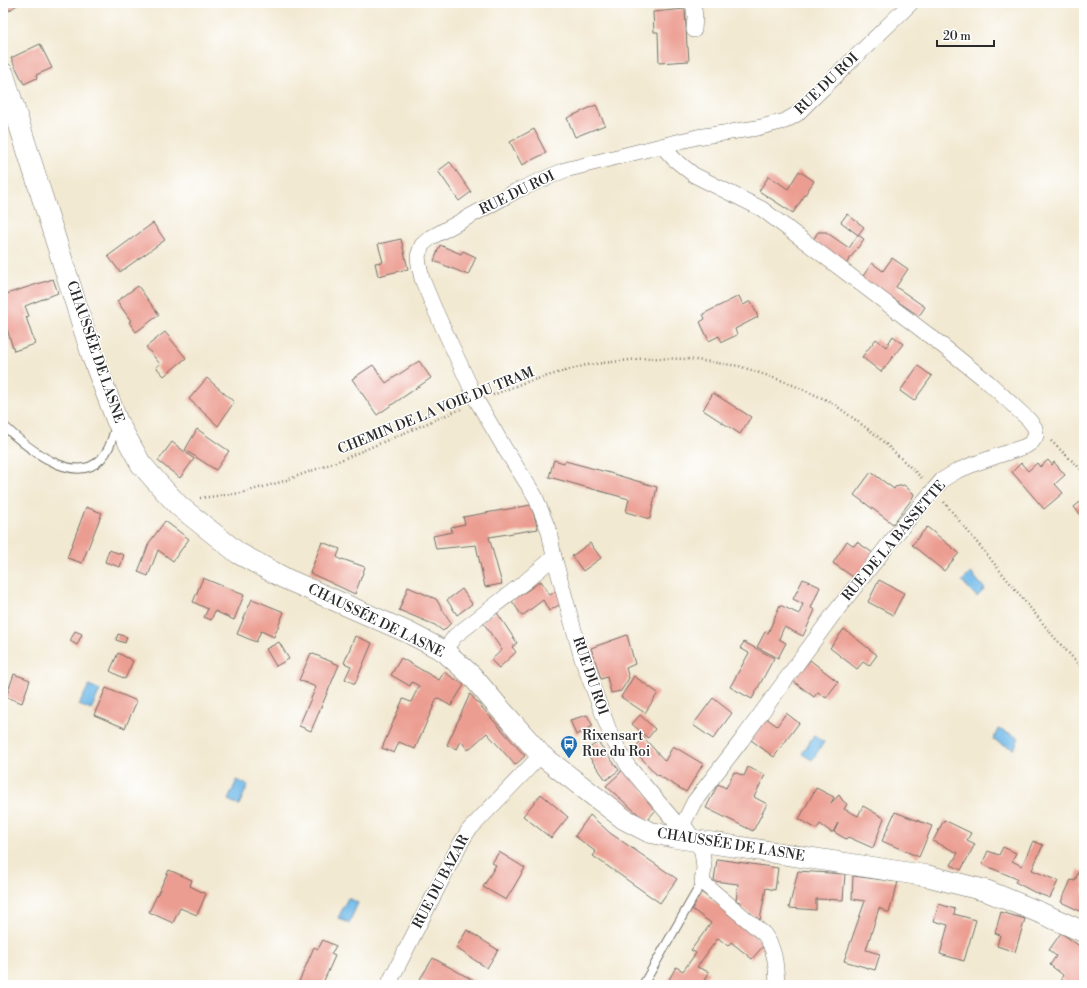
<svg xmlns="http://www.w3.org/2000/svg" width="1087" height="988" font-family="'Libre Bodoni',serif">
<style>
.water{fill:#6fb9e8;stroke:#4d728a}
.building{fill:#ec9d91}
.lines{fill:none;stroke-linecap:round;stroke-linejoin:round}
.lane-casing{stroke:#716e65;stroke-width:10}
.street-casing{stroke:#716e65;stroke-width:16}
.secondary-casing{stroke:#716e65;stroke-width:22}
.path{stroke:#716e65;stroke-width:2.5;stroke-dasharray:1 3;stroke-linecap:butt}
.lane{stroke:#fff;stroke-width:8}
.street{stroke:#fff;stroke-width:15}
.secondary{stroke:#fff;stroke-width:21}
.labels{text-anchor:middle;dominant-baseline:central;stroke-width:3;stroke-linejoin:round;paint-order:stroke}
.street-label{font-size:14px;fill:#2b2b2b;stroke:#fff}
.poi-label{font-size:14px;fill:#2b2b2b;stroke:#fff;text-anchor:start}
</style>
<rect width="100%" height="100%" fill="#fff"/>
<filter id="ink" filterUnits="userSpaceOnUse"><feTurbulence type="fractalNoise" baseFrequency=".025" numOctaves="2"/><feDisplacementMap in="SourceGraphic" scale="8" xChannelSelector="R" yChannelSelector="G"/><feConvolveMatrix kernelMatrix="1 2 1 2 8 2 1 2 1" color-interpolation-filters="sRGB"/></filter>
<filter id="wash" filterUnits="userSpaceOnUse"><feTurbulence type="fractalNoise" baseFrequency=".012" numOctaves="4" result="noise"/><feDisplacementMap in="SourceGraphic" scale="16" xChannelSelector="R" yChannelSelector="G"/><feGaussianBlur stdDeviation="0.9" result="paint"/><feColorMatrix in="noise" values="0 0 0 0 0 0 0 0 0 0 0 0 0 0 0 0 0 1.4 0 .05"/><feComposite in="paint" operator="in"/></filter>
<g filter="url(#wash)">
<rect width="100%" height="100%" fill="#f2e9d2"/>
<g class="water">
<path d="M 971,573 L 985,589 L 977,597 L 962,581 Z"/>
<path d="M 89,685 L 100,690 L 91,710 L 79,705 Z"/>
<path d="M 998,729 L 1019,738 L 1014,749 L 993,740 Z"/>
<path d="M 814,735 L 824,742 L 812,760 L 802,754 Z"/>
<path d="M 237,780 L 248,785 L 239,805 L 228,800 Z"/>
<path d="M 348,898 L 358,903 L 349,923 L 338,918 Z"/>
</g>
<g id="blocks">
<g class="building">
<path d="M 3,3 L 20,3 L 4,14 Z"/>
<path d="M 685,9 L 687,47 L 688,47 L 689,61 L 659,63 L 658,32 L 654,32 L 653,12 Z"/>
<path d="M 40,44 L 52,68 L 36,75 L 37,78 L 24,84 L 11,58 Z"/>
<path d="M 596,105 L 605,125 L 575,137 L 567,118 Z"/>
<path d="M 534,129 L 546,153 L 522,165 L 510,142 Z"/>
<path d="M 450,162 L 471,192 L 459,201 L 438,171 Z"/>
<path d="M 799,171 L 814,181 L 793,213 L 759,191 L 769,176 L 788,189 Z"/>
<path d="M 847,214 L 864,227 L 858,235 L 841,222 Z"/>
<path d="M 153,223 L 165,240 L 120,272 L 108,256 Z"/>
<path d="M 818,232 L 826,232 L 849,248 L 858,235 L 864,239 L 846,264 L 813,240 Z"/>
<path d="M 401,239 L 408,269 L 378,276 L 375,263 L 383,262 L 378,244 Z"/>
<path d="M 440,245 L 461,254 L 463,251 L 476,257 L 468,275 L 434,261 Z"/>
<path d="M 892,258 L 908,269 L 896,287 L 925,307 L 919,316 L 891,297 L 890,299 L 861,279 L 872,263 L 883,271 Z"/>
<path d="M 53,279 L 58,293 L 25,306 L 29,316 L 26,317 L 35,344 L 14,351 L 3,317 L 6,315 L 3,307 L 3,295 Z"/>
<path d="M 138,286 L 159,315 L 136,332 L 129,322 L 131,321 L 117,301 Z"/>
<path d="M 739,296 L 743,305 L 751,301 L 758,317 L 735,329 L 737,335 L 722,342 L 719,336 L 709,341 L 700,322 L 705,319 L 703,314 Z"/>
<path d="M 165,332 L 186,358 L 164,376 L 156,367 L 160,364 L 146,347 Z"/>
<path d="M 893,336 L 903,344 L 881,372 L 862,357 L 876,339 L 886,347 Z"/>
<path d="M 419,361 L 431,378 L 377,415 L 352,379 L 373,365 L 386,383 Z"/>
<path d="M 918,366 L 932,376 L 914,401 L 900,391 Z"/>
<path d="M 207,378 L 234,402 L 218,426 L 189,399 Z"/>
<path d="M 713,393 L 751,417 L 740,434 L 703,410 Z"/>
<path d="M 197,429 L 229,451 L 216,470 L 185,450 Z"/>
<path d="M 172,442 L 194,459 L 180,478 L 158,461 Z"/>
<path d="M 554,460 L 564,463 L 565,461 L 610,473 L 657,487 L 650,519 L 626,512 L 629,499 L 549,477 Z"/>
<path d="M 1048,460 L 1052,465 L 1054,462 L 1065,475 L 1055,484 L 1063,493 L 1044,509 L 1012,472 L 1021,463 L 1028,471 L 1037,463 L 1040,467 Z"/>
<path d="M 871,472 L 894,489 L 895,487 L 904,485 L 914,494 L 912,499 L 893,524 L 854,495 Z"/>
<path d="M 1084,499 L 1084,519 L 1074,507 Z"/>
<path d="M 531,505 L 538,529 L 489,537 L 502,584 L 485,587 L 476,545 L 436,549 L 433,536 L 452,532 L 451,527 L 465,524 L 463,517 Z"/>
<path d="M 86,507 L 102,513 L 82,563 L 67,558 Z"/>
<path d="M 165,521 L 189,539 L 173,561 L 158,550 L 148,576 L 138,572 L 149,543 Z"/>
<path d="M 927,527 L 959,553 L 944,571 L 912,545 Z"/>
<path d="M 847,541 L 854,546 L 857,542 L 873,553 L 856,579 L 833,563 Z"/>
<path d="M 322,542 L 340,549 L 337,557 L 341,560 L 342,559 L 365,567 L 355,594 L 310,573 Z"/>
<path d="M 590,543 L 601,558 L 583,571 L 572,556 Z"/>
<path d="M 109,550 L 124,555 L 120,567 L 105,562 Z"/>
<path d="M 203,578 L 244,595 L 234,620 L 215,611 L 211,620 L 204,617 L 208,609 L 193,602 Z"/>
<path d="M 803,579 L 820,587 L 811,608 L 815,610 L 803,636 L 784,627 L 779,639 L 786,643 L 778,658 L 757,647 L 765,632 L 768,633 L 780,605 L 799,614 L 803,604 L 793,599 Z"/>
<path d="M 879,580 L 904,593 L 893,615 L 868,602 Z"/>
<path d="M 541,581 L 550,595 L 560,588 L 564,602 L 549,611 L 543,600 L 522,616 L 512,601 Z"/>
<path d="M 408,587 L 436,599 L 451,623 L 443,631 L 435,625 L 399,610 Z"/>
<path d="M 462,589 L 472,604 L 457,615 L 447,600 Z"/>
<path d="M 252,599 L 284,612 L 274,637 L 261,631 L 256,642 L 237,634 Z"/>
<path d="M 496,611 L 517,643 L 512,647 L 516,652 L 499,668 L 491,660 L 502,650 L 482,621 Z"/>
<path d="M 844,629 L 877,655 L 869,666 L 863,662 L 857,669 L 830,648 Z"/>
<path d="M 75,631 L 82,634 L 77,645 L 70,641 Z"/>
<path d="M 118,634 L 127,637 L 125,643 L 116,640 Z"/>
<path d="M 627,635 L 635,664 L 626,668 L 629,678 L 621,691 L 611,693 L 607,677 L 601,679 L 591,648 Z"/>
<path d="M 355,636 L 372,643 L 355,684 L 345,679 L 351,666 L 344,663 Z"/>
<path d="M 279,642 L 289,659 L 276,666 L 266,649 Z"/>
<path d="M 744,642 L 774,658 L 752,699 L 730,687 L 749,653 L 740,648 Z"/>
<path d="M 118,653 L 133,661 L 125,679 L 110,671 Z"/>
<path d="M 311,653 L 339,665 L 311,731 L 299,726 L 316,687 L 299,680 Z"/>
<path d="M 401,658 L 439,680 L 444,672 L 464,685 L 451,706 L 437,698 L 415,749 L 399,742 L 394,753 L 382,748 L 403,699 L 411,702 L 419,686 L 412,682 L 410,686 L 391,675 Z"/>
<path d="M 810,660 L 838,682 L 826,698 L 818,692 L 814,697 L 793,681 Z"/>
<path d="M 14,674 L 30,680 L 22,703 L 6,697 Z"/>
<path d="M 634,676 L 658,693 L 645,713 L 621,697 Z"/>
<path d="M 106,688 L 137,701 L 125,728 L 94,715 Z"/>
<path d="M 470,694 L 525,756 L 515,765 L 487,733 L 468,750 L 461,741 L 457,749 L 447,745 Z"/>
<path d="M 713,698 L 732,713 L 713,739 L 693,725 Z"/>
<path d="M 786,713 L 799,723 L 774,757 L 751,740 L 766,718 L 777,726 Z"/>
<path d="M 587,715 L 593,726 L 576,735 L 570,720 Z"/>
<path d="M 640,715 L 655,729 L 648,738 L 632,724 Z"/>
<path d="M 644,738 L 665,761 L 673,746 L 703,764 L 686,792 L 656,774 L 633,749 Z"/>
<path d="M 598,742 L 619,770 L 606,780 L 585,751 Z"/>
<path d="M 624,767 L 658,808 L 646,821 L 606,786 L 619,774 Z"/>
<path d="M 748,767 L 765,775 L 754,797 L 767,804 L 753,831 L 706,808 L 718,784 L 726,788 L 734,772 L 744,776 Z"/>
<path d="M 816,788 L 834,797 L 831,803 L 839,795 L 843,801 L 847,804 L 844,809 L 858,816 L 863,806 L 884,818 L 873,848 L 848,837 L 846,839 L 834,832 L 838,823 L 833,832 L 831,832 L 820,824 L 817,829 L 799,819 Z"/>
<path d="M 541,794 L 568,817 L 551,838 L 523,816 Z"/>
<path d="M 895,812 L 932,826 L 919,857 L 882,841 Z"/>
<path d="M 590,815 L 610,833 L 677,879 L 660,903 L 593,856 L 596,852 L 575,836 Z"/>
<path d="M 944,820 L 971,833 L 967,840 L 975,844 L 961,870 L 951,865 L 958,853 L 933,841 Z"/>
<path d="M 1033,841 L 1043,845 L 1032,870 L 1058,881 L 1050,898 L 1034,892 L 1015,882 L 1017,879 L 982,864 L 988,851 L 999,855 L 1003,847 L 1016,853 L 1012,861 L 1022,866 Z"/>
<path d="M 499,852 L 525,868 L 506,900 L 483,887 L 496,865 L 492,863 Z"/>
<path d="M 717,859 L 778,868 L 775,890 L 766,888 L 760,920 L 741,907 L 741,902 L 736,901 L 738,884 L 714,881 Z"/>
<path d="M 169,870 L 192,880 L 190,886 L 206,894 L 197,915 L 180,908 L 173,923 L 149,912 Z"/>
<path d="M 1079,870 L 1084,872 L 1084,913 L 1061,902 L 1071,880 L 1075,881 Z"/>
<path d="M 798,871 L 845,874 L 843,900 L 816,899 L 816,910 L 789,908 Z"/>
<path d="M 853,876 L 898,882 L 889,913 L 879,908 L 866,950 L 880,954 L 875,970 L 844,961 L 865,901 L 852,899 Z"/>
<path d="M 701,892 L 734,917 L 765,944 L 752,959 L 731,942 L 728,946 L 718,938 L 697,967 L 709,972 L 703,985 L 666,985 L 676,967 L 683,971 L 696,953 L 691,950 L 711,923 L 689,907 Z"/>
<path d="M 939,904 L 955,909 L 954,914 L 976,920 L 964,961 L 940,954 L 948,925 L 934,921 Z"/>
<path d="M 1001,912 L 1025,919 L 1015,952 L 997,946 L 1000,935 L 995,933 Z"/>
<path d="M 467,930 L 498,950 L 487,968 L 456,948 Z"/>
<path d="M 1061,933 L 1084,949 L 1084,980 L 1080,985 L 1069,985 L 1061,979 L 1063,975 L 1050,965 L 1056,956 L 1049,950 Z"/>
<path d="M 323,940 L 336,946 L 331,954 L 335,956 L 322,985 L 300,985 L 298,984 L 314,947 L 318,949 Z"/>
<path d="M 433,958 L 478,983 L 477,985 L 431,985 L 420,979 Z"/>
</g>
</g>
</g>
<g filter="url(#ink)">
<use href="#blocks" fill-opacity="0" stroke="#716e65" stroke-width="1"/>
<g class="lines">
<defs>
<g id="lane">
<path d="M 3,425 C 23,444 73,488 101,459 C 110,450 112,438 116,426"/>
<path d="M 643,985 L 702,882"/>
</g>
<g id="street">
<path d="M 693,3 L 695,16 L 694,30"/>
<path d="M 662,146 L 674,159 L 694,175 L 762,209 L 943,346 L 988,382 L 1029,420 L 1035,428 L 1036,436 L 1032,442 L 1026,446 L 974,464 L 957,471 L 942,480 L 907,521 L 832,616 L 741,741 L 694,802 L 683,824 L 702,851 L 704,868 L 702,882 L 764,934 C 776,950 776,966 777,985"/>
<path d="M 444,651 L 455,636 L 526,581 L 554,557"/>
<path d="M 694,840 L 676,823 L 628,766 L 612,738 L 582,659 L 554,557 L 549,531 L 535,496 L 505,449 L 477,401 L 435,310 L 422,279 L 419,265 L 418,256 L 422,245 L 430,238 L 516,191 L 565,170 L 697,137 L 757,128 L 785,121 L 797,114 L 807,104 L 911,3"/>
<path d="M 388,985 L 459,846 L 468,831 L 541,755"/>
</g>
<path id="secondary" d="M 3,73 L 93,358 L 117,421 L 141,464 L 164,490 L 179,506 L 238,553 L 284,578 L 407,632 L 444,651 L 472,676 L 495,703 L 541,755 L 624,819 L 649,832 L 673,837 L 928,876 L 987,891 L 1041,913 L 1084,932"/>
</defs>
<use href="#lane" class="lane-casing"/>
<use href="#street" class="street-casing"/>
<use href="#secondary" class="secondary-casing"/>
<g class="path">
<path d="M 493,395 L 523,383 L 586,365 L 647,358 L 689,359 L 739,366 L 786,382 L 831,402 L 876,435 L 922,478"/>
<path d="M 1051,441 L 1084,472"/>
<path d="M 200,498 L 241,493 L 281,482 L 336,462 L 463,408"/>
<path d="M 944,502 L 1054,637 L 1084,670"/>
</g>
<use href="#lane" class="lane"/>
<use href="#street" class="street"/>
<use href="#secondary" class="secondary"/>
</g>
</g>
<defs>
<symbol id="bus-pin" viewBox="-11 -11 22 30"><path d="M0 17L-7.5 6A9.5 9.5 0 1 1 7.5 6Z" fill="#1f6fb2" stroke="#fff"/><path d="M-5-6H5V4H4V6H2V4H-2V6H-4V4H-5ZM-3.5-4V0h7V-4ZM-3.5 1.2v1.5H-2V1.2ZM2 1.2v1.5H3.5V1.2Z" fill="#fff"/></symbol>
</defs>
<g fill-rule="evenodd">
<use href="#bus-pin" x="559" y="734" width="20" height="27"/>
</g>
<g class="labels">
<g class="street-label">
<text transform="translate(827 84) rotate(-44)">RUE DU ROI</text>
<text transform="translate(517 193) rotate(-26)">RUE DU ROI</text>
<text transform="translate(95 352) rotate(71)">CHAUSSÉE DE LASNE</text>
<text transform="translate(436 411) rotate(-22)">CHEMIN DE LA VOIE DU TRAM</text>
<text transform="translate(894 541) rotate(-50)">RUE DE LA BASSETTE</text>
<text transform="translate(376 621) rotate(26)">CHAUSSÉE DE LASNE</text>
<text transform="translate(590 676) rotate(71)">RUE DU ROI</text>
<text transform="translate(731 845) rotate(9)">CHAUSSÉE DE LASNE</text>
<text transform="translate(441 882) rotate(-62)">RUE DU BAZAR</text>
</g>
<g class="poi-label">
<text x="582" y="736">Rixensart<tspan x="582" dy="16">Rue du Roi</tspan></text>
</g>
</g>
<rect width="1087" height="988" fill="none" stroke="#fff" stroke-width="16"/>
<path d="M937 40v6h57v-6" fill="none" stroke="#2b2b2b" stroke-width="2"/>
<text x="943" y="40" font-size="12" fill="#2b2b2b" stroke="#ffffff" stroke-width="3" paint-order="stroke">20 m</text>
</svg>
